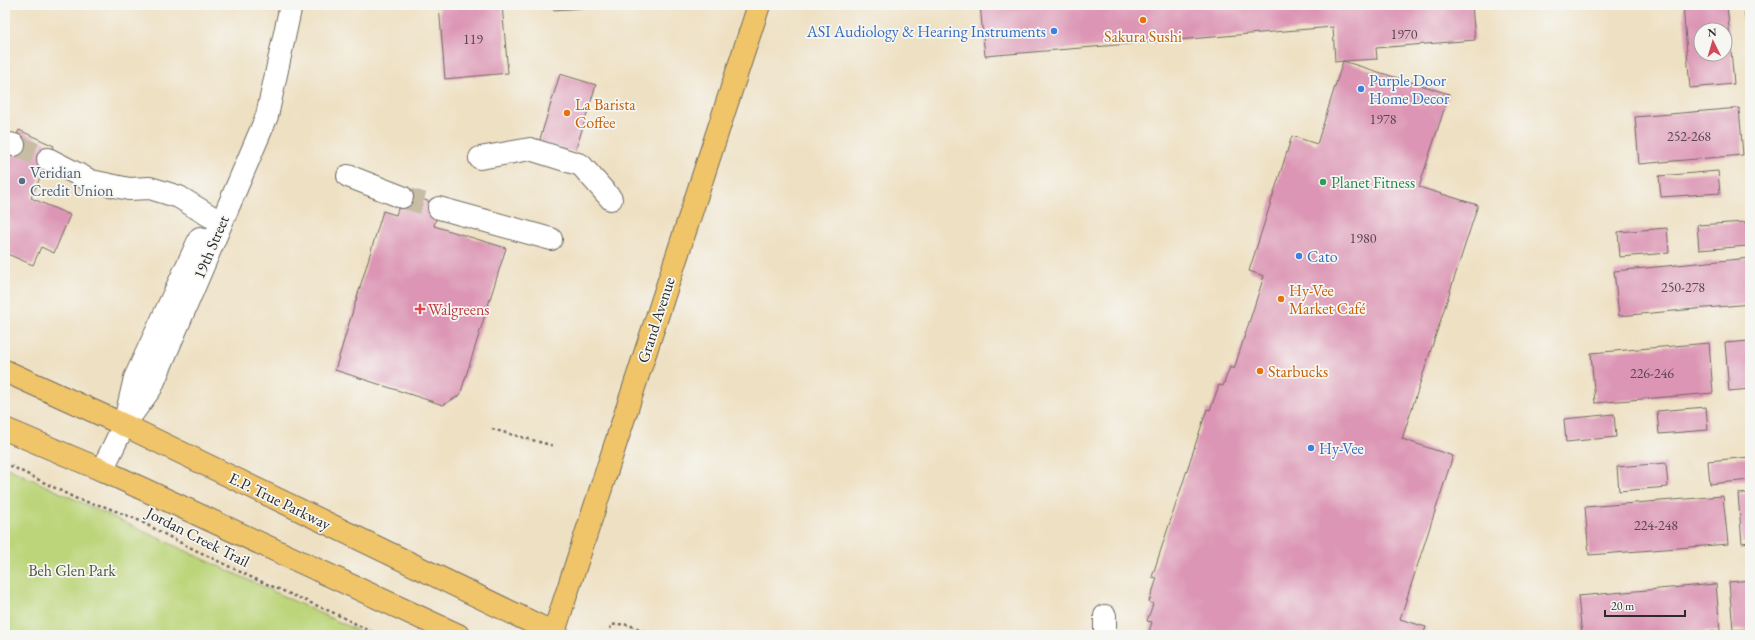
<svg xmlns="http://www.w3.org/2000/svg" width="1755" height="640" font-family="'EB Garamond',serif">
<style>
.green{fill:#bcd57a;stroke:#748052}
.building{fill:#dc95b4;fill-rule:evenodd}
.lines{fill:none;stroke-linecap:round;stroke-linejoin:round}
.minor-tunnel{stroke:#c7bca4;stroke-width:22;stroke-dasharray:22 11;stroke-linecap:butt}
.minor-casing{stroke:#6f6a60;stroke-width:24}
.major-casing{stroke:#6f6a60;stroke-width:24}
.path{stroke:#6f6a60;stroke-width:2.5;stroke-dasharray:3 3;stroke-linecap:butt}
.minor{stroke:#fff;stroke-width:22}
.major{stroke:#f0c469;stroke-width:22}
.food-dot{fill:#e8710a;stroke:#f6f6f2;stroke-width:1.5}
.shop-dot{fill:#3f7fe0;stroke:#f6f6f2;stroke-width:1.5}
.service-dot{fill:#5c6f8a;stroke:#f6f6f2;stroke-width:1.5}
.leisure-dot{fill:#2e9e5b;stroke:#f6f6f2;stroke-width:1.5}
.health-dot{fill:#e0444e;stroke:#f6f6f2;stroke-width:1.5}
.labels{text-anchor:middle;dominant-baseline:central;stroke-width:3.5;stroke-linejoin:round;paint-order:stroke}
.number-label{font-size:14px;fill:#57464d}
.shop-label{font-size:16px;fill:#366cbe;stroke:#f6f6f2;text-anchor:start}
.food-label{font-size:16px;fill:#c56008;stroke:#f6f6f2;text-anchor:start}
.service-label{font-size:16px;fill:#4e5e75;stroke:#f6f6f2;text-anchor:start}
.leisure-label{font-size:16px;fill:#27864d;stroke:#f6f6f2;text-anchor:start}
.street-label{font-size:16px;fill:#2b2b2b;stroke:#f6f6f2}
.health-label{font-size:16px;fill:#be3a42;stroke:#f6f6f2;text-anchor:start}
.park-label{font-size:16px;fill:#4f563f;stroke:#f6f6f2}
</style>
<rect width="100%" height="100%" fill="#f6f6f2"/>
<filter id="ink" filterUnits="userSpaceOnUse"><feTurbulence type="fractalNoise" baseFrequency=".025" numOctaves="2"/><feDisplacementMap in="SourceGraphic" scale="8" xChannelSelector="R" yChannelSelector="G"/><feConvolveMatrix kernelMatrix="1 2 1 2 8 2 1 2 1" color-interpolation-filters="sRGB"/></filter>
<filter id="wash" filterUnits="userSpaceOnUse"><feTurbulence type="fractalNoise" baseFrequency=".012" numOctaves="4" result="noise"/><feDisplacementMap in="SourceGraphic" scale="16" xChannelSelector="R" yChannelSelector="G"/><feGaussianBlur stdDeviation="0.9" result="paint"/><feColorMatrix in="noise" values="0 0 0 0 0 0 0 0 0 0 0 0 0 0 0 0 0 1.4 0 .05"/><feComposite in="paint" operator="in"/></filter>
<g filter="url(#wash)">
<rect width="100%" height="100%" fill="#eee0c2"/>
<path class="green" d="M 5,467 L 367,635 L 5,635 Z"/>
<g id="blocks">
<g class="building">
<path d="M 439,5 L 502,5 L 508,73 L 445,79 Z"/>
<path d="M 552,5 L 612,5 L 612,6 L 553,10 Z"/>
<path d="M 980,5 L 1472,5 L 1475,40 L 1376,48 L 1377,59 L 1343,61 L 1449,94 L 1419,187 L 1478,205 L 1402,439 L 1453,456 L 1400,619 L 1426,627 L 1423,635 L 1148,635 L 1152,622 L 1147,621 L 1153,604 L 1149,602 L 1157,578 L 1152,577 L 1207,409 L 1210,410 L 1219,385 L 1223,386 L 1230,367 L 1234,369 L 1264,276 L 1249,271 L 1292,136 L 1317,144 L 1343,61 L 1335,62 L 1333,27 L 985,56 Z"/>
<path d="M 1683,5 L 1727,5 L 1734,84 L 1690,88 ZM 1701,30 L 1725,30 L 1725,54 L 1701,54 Z"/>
<path d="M 1744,5 L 1750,5 L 1750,18 L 1745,19 Z"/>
<path d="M 560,74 L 596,85 L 575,152 L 539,142 Z"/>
<path d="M 1739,108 L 1743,155 L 1639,164 L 1635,117 Z"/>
<path d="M 19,130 L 54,146 L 31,198 L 70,215 L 54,253 L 41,247 L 33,265 L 5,253 L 5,163 Z"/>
<path d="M 1718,171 L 1720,193 L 1661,197 L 1659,176 Z"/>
<path d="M 403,193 L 440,205 L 434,226 L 506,248 L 460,395 L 443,405 L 335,370 L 383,211 L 396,215 Z"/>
<path d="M 1746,222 L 1748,246 L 1699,250 L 1697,225 Z"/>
<path d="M 1667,228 L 1669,253 L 1620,257 L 1618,232 Z"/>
<path d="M 1750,258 L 1750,304 L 1619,316 L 1614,271 Z"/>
<path d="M 1750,341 L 1750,389 L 1729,391 L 1725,343 Z"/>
<path d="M 1709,343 L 1713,393 L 1595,403 L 1591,353 Z"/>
<path d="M 1706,407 L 1708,430 L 1659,434 L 1657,411 Z"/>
<path d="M 1614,414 L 1616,437 L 1566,442 L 1564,419 Z"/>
<path d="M 1750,457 L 1750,480 L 1710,484 L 1708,461 Z"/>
<path d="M 1666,463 L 1668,487 L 1619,491 L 1617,467 Z"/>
<path d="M 1750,493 L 1750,542 L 1742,543 L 1738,494 Z"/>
<path d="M 1723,496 L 1728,544 L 1589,555 L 1585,507 Z"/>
<path d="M 1750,580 L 1750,629 L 1733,630 L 1729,582 Z"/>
<path d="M 1716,584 L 1720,631 L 1675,635 L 1582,635 L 1578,596 Z"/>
</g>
</g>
</g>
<g filter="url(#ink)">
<use href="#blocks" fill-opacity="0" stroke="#6f6a60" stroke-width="1"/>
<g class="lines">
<g class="minor-tunnel">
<path d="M 14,145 L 48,159"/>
<path d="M 402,197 L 439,208"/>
</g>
<defs>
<g id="minor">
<path d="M 5,143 L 14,145"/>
<path d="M 480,158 L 530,149 L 581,165 L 611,199"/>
<path d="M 48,159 L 91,181 L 129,189 L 150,188 L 179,197 L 210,216"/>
<path d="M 348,176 L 402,197"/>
<path d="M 439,208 L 551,239"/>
<path d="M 124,425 L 151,388 L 267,116 L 291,5"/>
<path d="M 102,470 L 124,425 L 135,378 L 200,238"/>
<path d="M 1105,635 L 1105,616"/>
</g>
<g id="major">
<path d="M 5,371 L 124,425 L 558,635"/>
<path d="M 5,429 L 102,470 L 458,635"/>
<path d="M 553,635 L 759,5"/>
</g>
</defs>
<use href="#minor" class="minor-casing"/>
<use href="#major" class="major-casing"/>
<g class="path">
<path d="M 492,429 L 554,446"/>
<path d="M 5,463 L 79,500 L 103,506 L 136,519 L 183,544 L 253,578 L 334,613 L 378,635"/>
<path d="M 609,635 L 611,625 C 629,622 636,628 652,635"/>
</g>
<use href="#minor" class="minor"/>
<use href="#major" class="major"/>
</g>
</g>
<g class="food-dot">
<circle cx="1143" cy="20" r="4"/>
<circle cx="567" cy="113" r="4"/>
<circle cx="1281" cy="299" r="4"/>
<circle cx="1260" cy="371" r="4"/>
</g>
<g class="shop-dot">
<circle cx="1054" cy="31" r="4"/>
<circle cx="1361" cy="89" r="4"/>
<circle cx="1299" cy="256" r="4"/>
<circle cx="1311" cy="448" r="4"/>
</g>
<circle class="service-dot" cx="22" cy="181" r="4"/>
<circle class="leisure-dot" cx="1323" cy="182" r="4"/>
<path class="health-dot" d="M418 303h4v4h4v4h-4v4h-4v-4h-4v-4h4z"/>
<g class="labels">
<g class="number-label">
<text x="1404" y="34">1970</text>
<text x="473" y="39">119</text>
<text x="1383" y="119">1978</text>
<text x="1689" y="136">252-268</text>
<text x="1363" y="238">1980</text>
<text x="1683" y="287">250-278</text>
<text x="1652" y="373">226-246</text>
<text x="1656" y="525">224-248</text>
</g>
<g class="shop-label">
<text x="1046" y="31" text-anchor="end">ASI Audiology &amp; Hearing Instruments</text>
<text x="1369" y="80">Purple Door<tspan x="1369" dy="18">Home Decor</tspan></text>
<text x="1307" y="256">Cato</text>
<text x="1319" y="448">Hy-Vee</text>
</g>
<g class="food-label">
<text x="1143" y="36" text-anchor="middle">Sakura Sushi</text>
<text x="575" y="104">La Barista<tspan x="575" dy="18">Coffee</tspan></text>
<text x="1289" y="290">Hy-Vee<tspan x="1289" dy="18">Market Café</tspan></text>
<text x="1268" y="371">Starbucks</text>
</g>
<g class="service-label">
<text x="30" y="172">Veridian<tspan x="30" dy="18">Credit Union</tspan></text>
</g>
<g class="leisure-label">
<text x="1331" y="182">Planet Fitness</text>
</g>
<g class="street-label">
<text transform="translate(211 247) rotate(-67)">19th Street</text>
<text transform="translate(656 320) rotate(-72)">Grand Avenue</text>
<text transform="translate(280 501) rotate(26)">E.P. True Parkway</text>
<text transform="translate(198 537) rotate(27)">Jordan Creek Trail</text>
</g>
<g class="health-label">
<text x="428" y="309">Walgreens</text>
</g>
<g class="park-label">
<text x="72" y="570">Beh Glen Park</text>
</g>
</g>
<rect width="1755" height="640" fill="none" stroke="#f6f6f2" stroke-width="20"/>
<g transform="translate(1713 42) rotate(355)"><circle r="19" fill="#f6f6f2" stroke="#a5a5a2"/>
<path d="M0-3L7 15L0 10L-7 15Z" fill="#d1495b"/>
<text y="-6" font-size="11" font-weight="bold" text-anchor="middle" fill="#2b2b2b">N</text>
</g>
<path d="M1605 610v6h80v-6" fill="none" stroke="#2b2b2b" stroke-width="2"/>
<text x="1611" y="610" font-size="12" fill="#2b2b2b" stroke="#f6f6f2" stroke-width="3" paint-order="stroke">20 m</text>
</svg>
